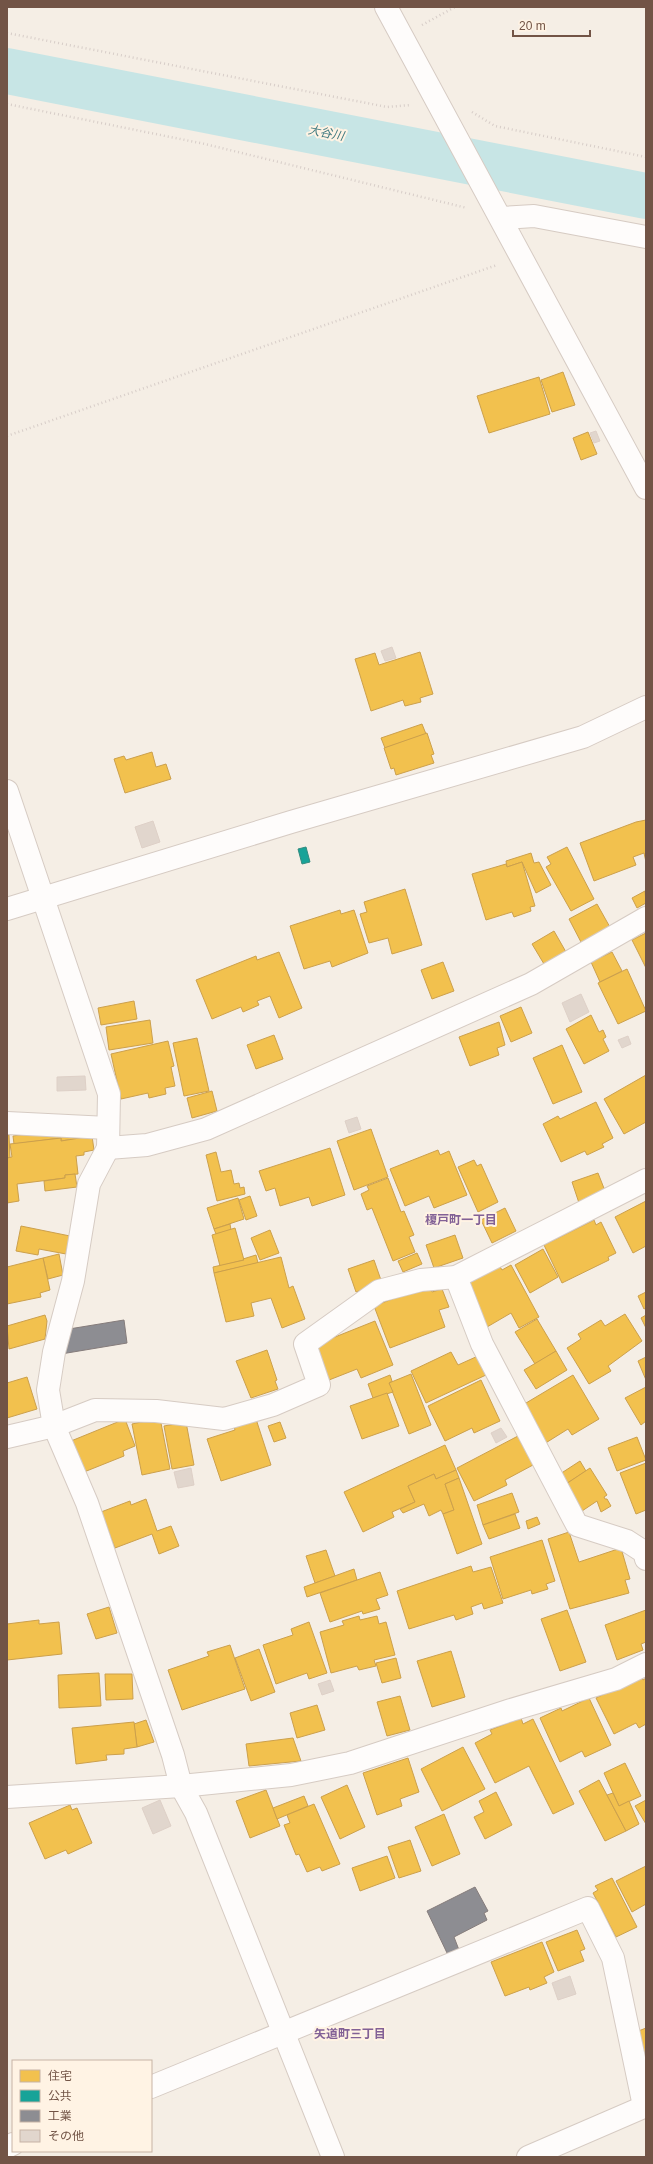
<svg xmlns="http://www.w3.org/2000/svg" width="653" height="2164" font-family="Arial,'Noto Sans JP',sans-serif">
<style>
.homes{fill:#f2c14e;stroke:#cca04c}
.public{fill:#17a398;stroke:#328b7f}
.industry{fill:#8d8d92;stroke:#857c7b}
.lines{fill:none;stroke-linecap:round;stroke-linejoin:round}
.river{stroke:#c7e5e5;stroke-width:46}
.building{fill:#e1d6cd;stroke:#ded0c7}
.street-casing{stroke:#d6cbc3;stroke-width:24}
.path{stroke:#d7cdc8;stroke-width:2.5;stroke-dasharray:1 3;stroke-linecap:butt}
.street{stroke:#fefcfb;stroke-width:22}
.labels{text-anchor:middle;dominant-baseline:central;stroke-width:4;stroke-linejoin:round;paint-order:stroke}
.water-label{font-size:12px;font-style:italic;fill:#3d787f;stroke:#fff3e4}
.neighbourhood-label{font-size:12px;font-weight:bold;fill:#826196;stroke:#fff3e4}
</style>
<rect width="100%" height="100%" fill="#f5eee5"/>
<g class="homes">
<path d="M 563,372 L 575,405 L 552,412 L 541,380 Z"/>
<path d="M 539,377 L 550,414 L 489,433 L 477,396 Z"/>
<path d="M 588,432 L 597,454 L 581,460 L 573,438 Z"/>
<path d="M 420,652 L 433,694 L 420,698 L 421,702 L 405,706 L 403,700 L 371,711 L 355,659 L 375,653 L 379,665 Z"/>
<path d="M 422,724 L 426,734 L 385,748 L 381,738 Z"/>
<path d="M 427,733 L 434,754 L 431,755 L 434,763 L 396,775 L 394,768 L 391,769 L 384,748 Z"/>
<path d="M 152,752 L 156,767 L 166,764 L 171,779 L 125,793 L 114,759 L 124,756 L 126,760 Z"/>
<path d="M 646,820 L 646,862 L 644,853 L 633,857 L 636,865 L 594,881 L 580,843 L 636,822 Z"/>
<path d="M 567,847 L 594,899 L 571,911 L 546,867 L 551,864 L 547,857 Z"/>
<path d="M 531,853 L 534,863 L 539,862 L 551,885 L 536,893 L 522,862 L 507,867 L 506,861 Z"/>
<path d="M 522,862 L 535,906 L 530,907 L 531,911 L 514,917 L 512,912 L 486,920 L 472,874 L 506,864 L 507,867 Z"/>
<path d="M 405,889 L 422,945 L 392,954 L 388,938 L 369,943 L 360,914 L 367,912 L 364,902 Z"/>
<path d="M 645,891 L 646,903 L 637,908 L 632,898 Z"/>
<path d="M 597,904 L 611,929 L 582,944 L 569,919 Z"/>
<path d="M 340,910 L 341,914 L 354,910 L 368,953 L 332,967 L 330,961 L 304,969 L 290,926 Z"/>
<path d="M 554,931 L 566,952 L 544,964 L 532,944 Z"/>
<path d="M 646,933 L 646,968 L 632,940 Z"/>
<path d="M 279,952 L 302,1008 L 279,1018 L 270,996 L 257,1001 L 259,1005 L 243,1012 L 241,1007 L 212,1019 L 196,980 L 256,956 L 257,960 Z"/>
<path d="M 612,952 L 622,971 L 600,982 L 591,962 Z"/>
<path d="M 443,962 L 454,991 L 432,999 L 421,970 Z"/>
<path d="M 627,969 L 646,1011 L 618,1024 L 598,983 Z"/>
<path d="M 134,1001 L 137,1019 L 101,1025 L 98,1008 Z"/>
<path d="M 521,1007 L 532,1033 L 511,1042 L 500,1016 Z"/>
<path d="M 591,1015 L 599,1032 L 603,1030 L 606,1037 L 603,1039 L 609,1051 L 584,1064 L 566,1029 Z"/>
<path d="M 150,1020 L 153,1043 L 109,1050 L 106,1027 Z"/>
<path d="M 499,1022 L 505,1045 L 497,1048 L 499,1055 L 470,1066 L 459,1037 Z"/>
<path d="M 274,1035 L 283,1059 L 256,1069 L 247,1045 Z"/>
<path d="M 197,1038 L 209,1091 L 184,1096 L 173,1043 Z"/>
<path d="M 168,1041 L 174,1066 L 171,1067 L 175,1086 L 165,1088 L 166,1094 L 149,1098 L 148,1093 L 121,1099 L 111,1054 Z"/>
<path d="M 562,1045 L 582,1092 L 553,1104 L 533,1058 Z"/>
<path d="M 646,1075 L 646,1122 L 624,1134 L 604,1099 Z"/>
<path d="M 212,1091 L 217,1111 L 192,1118 L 187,1098 Z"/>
<path d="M 596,1102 L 613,1138 L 602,1144 L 604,1147 L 587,1155 L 585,1151 L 561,1162 L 543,1124 L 558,1116 L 560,1119 Z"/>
<path d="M 371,1129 L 388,1177 L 354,1190 L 337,1141 Z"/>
<path d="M 26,1134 L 83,1136 L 83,1138 L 61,1141 L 61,1138 L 14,1144 L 13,1136 Z"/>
<path d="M 7,1135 L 9,1135 L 10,1158 L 7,1158 Z"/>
<path d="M 92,1136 L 94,1150 L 84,1152 L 84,1155 L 76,1156 L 78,1174 L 65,1175 L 65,1178 L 17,1184 L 19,1201 L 7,1203 L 7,1158 L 12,1157 L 10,1144 L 61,1138 L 61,1141 Z"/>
<path d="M 330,1148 L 345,1195 L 312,1206 L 309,1197 L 280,1206 L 275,1188 L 266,1191 L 259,1171 Z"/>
<path d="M 438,1150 L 440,1155 L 449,1151 L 467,1195 L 434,1208 L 429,1196 L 405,1206 L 390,1169 Z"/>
<path d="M 216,1152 L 221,1172 L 231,1170 L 234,1184 L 239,1183 L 240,1188 L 244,1187 L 245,1194 L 217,1201 L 206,1155 Z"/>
<path d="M 474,1160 L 477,1166 L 481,1164 L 498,1202 L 478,1212 L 458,1167 Z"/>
<path d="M 598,1173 L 607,1196 L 580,1206 L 572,1182 Z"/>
<path d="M 75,1174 L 77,1187 L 45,1191 L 44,1181 L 65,1178 L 65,1175 Z"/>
<path d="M 388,1178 L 401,1212 L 404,1211 L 414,1235 L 409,1237 L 415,1252 L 393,1261 L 372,1208 L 367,1210 L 361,1194 L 369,1190 L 367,1186 Z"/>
<path d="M 250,1196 L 257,1216 L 246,1220 L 239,1200 Z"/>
<path d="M 238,1198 L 244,1219 L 214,1229 L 207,1208 Z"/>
<path d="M 646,1201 L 646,1246 L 633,1253 L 615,1217 Z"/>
<path d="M 505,1208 L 516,1231 L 492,1243 L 481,1220 Z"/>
<path d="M 594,1220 L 596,1225 L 601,1222 L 616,1253 L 608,1257 L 609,1260 L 562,1283 L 544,1245 Z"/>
<path d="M 230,1224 L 231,1230 L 216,1234 L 214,1229 Z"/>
<path d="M 21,1226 L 70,1236 L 66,1254 L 39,1249 L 38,1255 L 16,1251 Z"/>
<path d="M 235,1228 L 244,1260 L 220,1266 L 212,1235 Z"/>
<path d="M 270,1230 L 279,1253 L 260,1260 L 251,1238 Z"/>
<path d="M 455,1235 L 463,1258 L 434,1268 L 426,1245 Z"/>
<path d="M 543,1249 L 558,1277 L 530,1293 L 515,1265 Z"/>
<path d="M 417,1253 L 422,1264 L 403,1272 L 398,1261 Z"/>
<path d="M 59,1254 L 63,1275 L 48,1279 L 43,1258 Z"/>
<path d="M 256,1255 L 258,1263 L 214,1273 L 213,1267 L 244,1260 L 243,1259 Z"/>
<path d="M 281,1257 L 289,1288 L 293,1286 L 305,1319 L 282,1328 L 271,1298 L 251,1303 L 254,1316 L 226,1322 L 214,1273 Z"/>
<path d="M 43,1258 L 50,1290 L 40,1293 L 41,1297 L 7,1304 L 7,1267 Z"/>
<path d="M 374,1260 L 382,1283 L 356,1292 L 348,1269 Z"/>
<path d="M 499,1265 L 502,1270 L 511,1265 L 539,1317 L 519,1328 L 511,1313 L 487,1327 L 465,1286 L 466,1282 Z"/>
<path d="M 429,1285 L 432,1292 L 442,1289 L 449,1307 L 439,1310 L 445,1327 L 390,1348 L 374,1306 Z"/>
<path d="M 646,1292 L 646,1308 L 644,1309 L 638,1296 Z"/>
<path d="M 625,1314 L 642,1341 L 608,1366 L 611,1371 L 589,1384 L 567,1348 L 581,1339 L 578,1334 L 601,1320 L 605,1326 Z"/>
<path d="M 45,1315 L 47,1321 L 45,1339 L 9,1349 L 7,1326 Z"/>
<path d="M 646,1315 L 646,1328 L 641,1318 Z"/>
<path d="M 537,1319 L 556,1351 L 535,1364 L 515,1332 Z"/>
<path d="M 375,1321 L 393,1365 L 361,1378 L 357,1369 L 329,1380 L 315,1345 Z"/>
<path d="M 267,1350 L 277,1380 L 275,1381 L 278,1389 L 251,1398 L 236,1361 Z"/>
<path d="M 556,1351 L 567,1370 L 536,1389 L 524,1370 Z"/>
<path d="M 451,1352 L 458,1365 L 478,1356 L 486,1375 L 426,1403 L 411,1371 Z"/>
<path d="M 646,1357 L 646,1380 L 638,1361 Z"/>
<path d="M 411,1374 L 431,1425 L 409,1434 L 389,1383 Z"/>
<path d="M 390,1375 L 392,1381 L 389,1383 L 393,1392 L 373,1398 L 368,1384 Z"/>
<path d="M 573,1375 L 599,1419 L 572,1435 L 568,1429 L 544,1444 L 521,1406 Z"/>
<path d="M 27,1377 L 37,1409 L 7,1418 L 7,1383 Z"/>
<path d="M 481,1380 L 500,1421 L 474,1433 L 472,1428 L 445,1441 L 428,1406 Z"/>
<path d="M 646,1387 L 646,1421 L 641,1425 L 625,1398 Z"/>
<path d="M 387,1393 L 399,1426 L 362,1439 L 350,1406 Z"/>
<path d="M 255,1416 L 271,1465 L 221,1481 L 207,1439 L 235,1430 L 233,1423 Z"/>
<path d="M 160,1418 L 170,1469 L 142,1475 L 132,1424 Z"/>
<path d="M 125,1419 L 135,1446 L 123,1451 L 124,1456 L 84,1472 L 71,1441 Z"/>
<path d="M 186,1422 L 194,1465 L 172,1469 L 164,1426 Z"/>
<path d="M 280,1422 L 286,1438 L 274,1442 L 268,1426 Z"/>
<path d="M 518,1436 L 533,1465 L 505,1480 L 507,1485 L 474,1501 L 457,1468 Z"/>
<path d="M 637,1437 L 646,1460 L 617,1471 L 608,1448 Z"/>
<path d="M 445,1445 L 456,1470 L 436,1479 L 434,1474 L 408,1486 L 415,1502 L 392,1512 L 394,1517 L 363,1532 L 344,1492 Z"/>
<path d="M 580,1461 L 586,1471 L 566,1484 L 560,1474 Z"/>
<path d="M 646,1463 L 646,1510 L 636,1514 L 620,1473 Z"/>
<path d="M 590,1468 L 607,1495 L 604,1497 L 605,1499 L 607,1499 L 611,1506 L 601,1512 L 597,1501 L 582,1511 L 566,1484 Z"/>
<path d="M 456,1470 L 459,1478 L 445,1484 L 454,1510 L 443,1514 L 441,1510 L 429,1516 L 424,1504 L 403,1513 L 400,1509 L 415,1502 L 408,1486 L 434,1474 L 436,1479 Z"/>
<path d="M 459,1478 L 482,1544 L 457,1554 L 443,1514 L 454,1510 L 445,1484 Z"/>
<path d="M 512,1493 L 519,1512 L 483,1525 L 477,1505 Z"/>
<path d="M 146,1499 L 157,1531 L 171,1526 L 179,1546 L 159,1554 L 152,1534 L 115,1548 L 101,1512 L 130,1501 L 131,1505 Z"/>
<path d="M 515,1514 L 520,1528 L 489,1539 L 483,1525 Z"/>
<path d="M 537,1517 L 540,1524 L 528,1529 L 526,1521 Z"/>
<path d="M 569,1532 L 579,1562 L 621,1548 L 630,1579 L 625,1580 L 629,1593 L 570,1609 L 548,1539 Z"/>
<path d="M 542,1540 L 555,1581 L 546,1584 L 548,1589 L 532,1594 L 531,1590 L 503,1599 L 490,1557 Z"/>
<path d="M 326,1550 L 335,1576 L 315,1583 L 306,1556 Z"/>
<path d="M 471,1566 L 473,1572 L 491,1567 L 503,1603 L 484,1609 L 482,1603 L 471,1607 L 473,1614 L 456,1620 L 454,1615 L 409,1629 L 397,1591 Z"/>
<path d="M 354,1569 L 357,1580 L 307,1597 L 304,1587 Z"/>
<path d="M 380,1572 L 388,1595 L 376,1599 L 380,1609 L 363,1614 L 362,1611 L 330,1622 L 320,1593 Z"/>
<path d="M 109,1607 L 117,1633 L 96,1639 L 87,1614 Z"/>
<path d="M 567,1610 L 586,1662 L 560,1671 L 541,1619 Z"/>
<path d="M 646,1610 L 646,1642 L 641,1644 L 643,1650 L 617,1660 L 605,1625 Z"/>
<path d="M 359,1616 L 360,1620 L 377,1616 L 379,1624 L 386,1622 L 395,1655 L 374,1660 L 376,1666 L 359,1670 L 357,1666 L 331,1673 L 320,1632 L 344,1625 L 342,1621 Z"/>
<path d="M 39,1620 L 39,1624 L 59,1622 L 62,1654 L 7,1660 L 7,1624 Z"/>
<path d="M 309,1622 L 327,1673 L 309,1679 L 307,1673 L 276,1684 L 263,1645 L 293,1635 L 291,1629 Z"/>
<path d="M 230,1645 L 245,1689 L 182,1710 L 168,1670 L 209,1656 L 207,1652 Z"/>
<path d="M 259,1649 L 275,1692 L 251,1701 L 235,1658 Z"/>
<path d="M 451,1651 L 465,1697 L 432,1707 L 417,1661 Z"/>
<path d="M 396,1658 L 401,1678 L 382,1683 L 376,1663 Z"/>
<path d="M 99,1673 L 101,1706 L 59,1708 L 58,1675 Z"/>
<path d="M 639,1673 L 643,1680 L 646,1678 L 646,1724 L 639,1728 L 636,1723 L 614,1734 L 596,1698 L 621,1686 Z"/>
<path d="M 105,1674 L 132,1674 L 133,1699 L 106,1700 Z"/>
<path d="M 400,1696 L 410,1730 L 387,1736 L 377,1702 Z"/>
<path d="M 589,1698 L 611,1745 L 585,1757 L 582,1751 L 560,1762 L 540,1718 L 561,1708 L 562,1711 Z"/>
<path d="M 317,1705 L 325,1730 L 297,1738 L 290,1713 Z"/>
<path d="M 521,1718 L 523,1724 L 533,1719 L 574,1804 L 553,1814 L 529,1766 L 495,1783 L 475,1743 L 492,1734 L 490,1730 Z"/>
<path d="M 146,1720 L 154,1742 L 137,1747 L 134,1724 Z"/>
<path d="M 134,1722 L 137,1747 L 124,1749 L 124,1754 L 106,1755 L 107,1760 L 76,1764 L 72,1728 Z"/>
<path d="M 293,1738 L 301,1761 L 249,1766 L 246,1744 Z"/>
<path d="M 463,1747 L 485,1789 L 442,1811 L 421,1769 Z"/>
<path d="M 408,1758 L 419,1792 L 400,1799 L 402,1806 L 377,1815 L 363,1773 Z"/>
<path d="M 625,1763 L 641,1796 L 619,1806 L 604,1773 Z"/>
<path d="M 599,1780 L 626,1831 L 605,1841 L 579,1791 Z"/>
<path d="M 347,1785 L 365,1827 L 340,1839 L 321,1797 Z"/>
<path d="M 266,1790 L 280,1826 L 250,1838 L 236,1801 Z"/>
<path d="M 496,1792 L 512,1825 L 485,1839 L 474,1817 L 484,1812 L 479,1801 Z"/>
<path d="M 613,1793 L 619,1806 L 629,1801 L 639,1824 L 626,1831 L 607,1795 Z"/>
<path d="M 304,1796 L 308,1806 L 277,1819 L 273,1808 Z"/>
<path d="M 646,1800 L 646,1824 L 635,1806 Z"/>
<path d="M 314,1804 L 340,1864 L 322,1871 L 320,1867 L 307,1872 L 299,1854 L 296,1855 L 284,1825 L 290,1823 L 287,1815 Z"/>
<path d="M 70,1805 L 72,1810 L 77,1808 L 92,1843 L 68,1854 L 66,1850 L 45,1859 L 29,1823 Z"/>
<path d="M 444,1814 L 460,1854 L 432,1866 L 415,1827 Z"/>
<path d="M 410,1840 L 421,1871 L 399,1878 L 388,1847 Z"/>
<path d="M 387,1856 L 395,1878 L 360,1891 L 352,1868 Z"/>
<path d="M 646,1866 L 646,1904 L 632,1912 L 616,1881 Z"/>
<path d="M 612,1878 L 637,1927 L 616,1937 L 593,1893 L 598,1890 L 595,1886 Z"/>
<path d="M 577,1930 L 585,1949 L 580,1951 L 584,1961 L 558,1971 L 546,1942 Z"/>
<path d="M 542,1942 L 554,1972 L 544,1977 L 547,1983 L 530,1990 L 529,1987 L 505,1996 L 491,1962 Z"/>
<path d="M 646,2028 L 646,2056 L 636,2032 Z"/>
</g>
<path class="public" d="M 306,847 L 310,862 L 302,864 L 298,849 Z"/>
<g class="industry">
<path d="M 124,1320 L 127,1343 L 61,1354 L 69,1329 Z"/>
<path d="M 475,1887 L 488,1911 L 484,1913 L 487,1920 L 454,1937 L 459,1950 L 448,1955 L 427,1911 Z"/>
</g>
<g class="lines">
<path class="river" d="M 7,71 L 646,196"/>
</g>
<g class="building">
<path d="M 596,431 L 600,441 L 594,443 L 590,433 Z"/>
<path d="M 392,647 L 396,658 L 385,661 L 381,651 Z"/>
<path d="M 153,821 L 160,842 L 142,848 L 135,827 Z"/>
<path d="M 581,994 L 589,1012 L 570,1022 L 562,1003 Z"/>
<path d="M 628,1036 L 631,1044 L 622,1048 L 618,1040 Z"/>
<path d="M 85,1076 L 86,1090 L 57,1091 L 57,1077 Z"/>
<path d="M 357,1117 L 361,1129 L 349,1133 L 345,1121 Z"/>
<path d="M 501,1428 L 507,1437 L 496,1443 L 491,1433 Z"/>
<path d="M 191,1468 L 194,1485 L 178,1488 L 174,1472 Z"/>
<path d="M 330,1680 L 334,1691 L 322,1695 L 318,1684 Z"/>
<path d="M 160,1800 L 171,1826 L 153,1834 L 142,1808 Z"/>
<path d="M 570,1976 L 576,1994 L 558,2000 L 552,1983 Z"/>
</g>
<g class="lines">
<defs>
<g id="street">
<path d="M 386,7 L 646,488"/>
<path d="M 502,218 L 534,216 L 646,237"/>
<path d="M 7,791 L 109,1094 L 108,1148 L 89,1184 L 73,1281 L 54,1352 L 48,1390 L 54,1426 L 87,1503 L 173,1755 L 181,1786 L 196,1813 L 333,2157"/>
<path d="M 7,909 L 291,822 L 583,737 L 646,707"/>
<path d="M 7,1123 L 108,1128"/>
<path d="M 108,1148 L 147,1145 L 206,1129 L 531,984 L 646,918"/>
<path d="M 456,1277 L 482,1344 L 577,1525 L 627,1541 L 644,1552 L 646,1559"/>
<path d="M 7,1437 L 54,1426 L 95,1410 L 156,1411 L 224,1419 L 273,1405 L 319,1385 L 305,1344 L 379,1291 L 421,1280 L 456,1277 L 646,1180"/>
<path d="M 7,1797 L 181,1786 L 291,1775 L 350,1763 L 511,1710 L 616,1679 L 646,1664"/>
<path d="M 151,2087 L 588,1908 L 613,1958 L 644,2106"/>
<path d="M 7,2147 L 13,2144"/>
<path d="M 528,2157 L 646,2106"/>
</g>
</defs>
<use href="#street" class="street-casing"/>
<g class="path">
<path d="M 422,25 L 455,7"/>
<path d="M 7,33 L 387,107 L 411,105"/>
<path d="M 7,104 L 205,144 L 467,208"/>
<path d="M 472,112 L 495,126 L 646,157"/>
<path d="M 7,436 L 497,265"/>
</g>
<use href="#street" class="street"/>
</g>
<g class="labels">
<g class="water-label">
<text transform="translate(326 133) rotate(11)">大谷川</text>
</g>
<g class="neighbourhood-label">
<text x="461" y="1220">榎戸町一丁目</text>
<text x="350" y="2034">矢道町三丁目</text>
</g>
</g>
<rect width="653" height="2164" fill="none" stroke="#725446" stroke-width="16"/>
<rect x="12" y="2060" width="140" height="92" fill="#fff3e4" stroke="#c7b3a5"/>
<rect x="20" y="2070" width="20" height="12" fill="#f2c14e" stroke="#c7b3a5"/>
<text x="48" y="2080" font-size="12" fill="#725446">住宅</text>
<rect x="20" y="2090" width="20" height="12" fill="#17a398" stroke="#c7b3a5"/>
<text x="48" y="2100" font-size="12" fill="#725446">公共</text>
<rect x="20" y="2110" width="20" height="12" fill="#8d8d92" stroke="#c7b3a5"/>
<text x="48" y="2120" font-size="12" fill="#725446">工業</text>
<rect x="20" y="2130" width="20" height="12" fill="#e1d6cd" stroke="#c7b3a5"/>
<text x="48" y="2140" font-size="12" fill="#725446">その他</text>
<path d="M513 30v6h77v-6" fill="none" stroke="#725446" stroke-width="2"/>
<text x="519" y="30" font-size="12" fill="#725446" stroke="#fff3e4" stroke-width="3" paint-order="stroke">20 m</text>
</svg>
